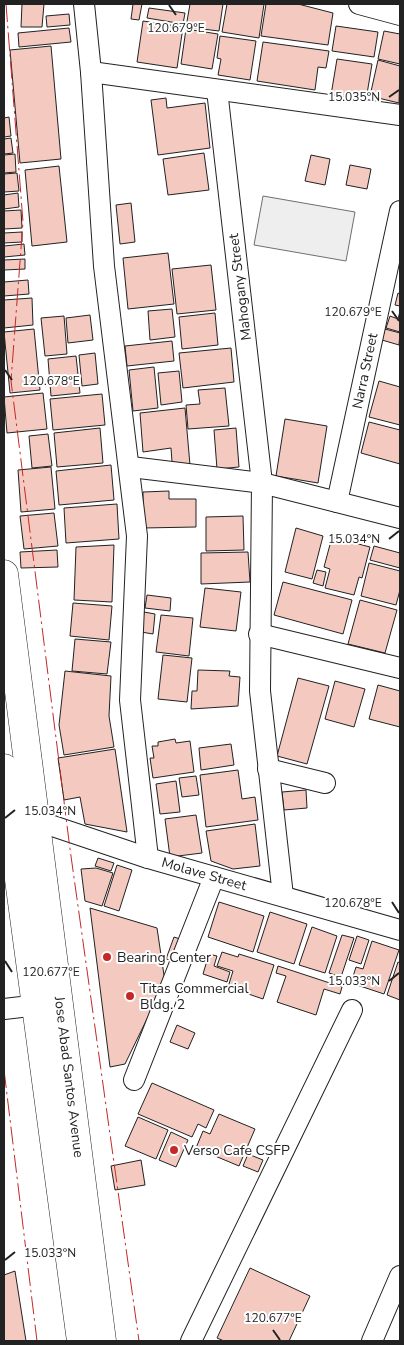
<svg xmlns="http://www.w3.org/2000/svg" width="404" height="1345" font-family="'Nunito Sans',sans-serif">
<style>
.green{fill:#eee;stroke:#6f6f6f}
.building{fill:#f3c9c0;stroke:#222}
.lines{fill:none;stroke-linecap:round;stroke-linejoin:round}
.minor-casing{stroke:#222;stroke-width:22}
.trunk-casing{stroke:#222;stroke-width:29}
.minor{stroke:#fff;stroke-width:20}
.trunk{stroke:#fff;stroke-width:28}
.power{stroke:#c62828;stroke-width:1;stroke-dasharray:18 4 2.5 4;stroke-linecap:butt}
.ticks{fill:none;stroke:#222;stroke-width:2}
.poi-dot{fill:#c62828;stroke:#fff;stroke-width:2}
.labels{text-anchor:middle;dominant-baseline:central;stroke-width:4;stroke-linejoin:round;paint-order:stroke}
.street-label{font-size:14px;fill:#222;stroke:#fff}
.poi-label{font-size:14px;fill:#222;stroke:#fff;text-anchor:start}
.ticks-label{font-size:12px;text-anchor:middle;fill:#222;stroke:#fff;stroke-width:4;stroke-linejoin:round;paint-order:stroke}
</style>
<rect width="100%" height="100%" fill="#fff"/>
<path class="green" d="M 263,196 L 355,212 L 346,261 L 254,245 Z"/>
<g class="building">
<path d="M 22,4 L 44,4 L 42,27 L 21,27 Z"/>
<path d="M 133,4 L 142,4 L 139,20 L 131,19 Z"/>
<path d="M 190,4 L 223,4 L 219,31 L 186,27 Z"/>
<path d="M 227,4 L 264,4 L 259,38 L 222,32 Z"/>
<path d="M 266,4 L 298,4 L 333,13 L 328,45 L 261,36 Z"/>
<path d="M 149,8 L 185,13 L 183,24 L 147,18 Z"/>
<path d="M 69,14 L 70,25 L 47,27 L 46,16 Z"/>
<path d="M 143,21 L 183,27 L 177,68 L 137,62 Z"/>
<path d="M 336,26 L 378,32 L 374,57 L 332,51 Z"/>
<path d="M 69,28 L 71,42 L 19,47 L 18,33 Z"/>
<path d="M 186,29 L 218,34 L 212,69 L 181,64 Z"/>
<path d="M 384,31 L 400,34 L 400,64 L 378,59 Z"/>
<path d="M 220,36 L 256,41 L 250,80 L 218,75 L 221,59 L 217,58 Z"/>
<path d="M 263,42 L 329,51 L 326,68 L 318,67 L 315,90 L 257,81 Z"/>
<path d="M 51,46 L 61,159 L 20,163 L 10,50 Z"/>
<path d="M 337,59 L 372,64 L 366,100 L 331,95 Z"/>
<path d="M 378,60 L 400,66 L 399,103 L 370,96 Z"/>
<path d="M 166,98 L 167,108 L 205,103 L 210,148 L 158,155 L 151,100 Z"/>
<path d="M 9,117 L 11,136 L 4,137 L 4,118 Z"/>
<path d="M 11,138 L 13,153 L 4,154 L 4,139 Z"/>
<path d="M 204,153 L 209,190 L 168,195 L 163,159 Z"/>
<path d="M 15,154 L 16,172 L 4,173 L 4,155 Z"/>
<path d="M 311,155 L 330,159 L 325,185 L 305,181 Z"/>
<path d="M 350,165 L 371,169 L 367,189 L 346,185 Z"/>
<path d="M 59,166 L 67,242 L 32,246 L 25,170 Z"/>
<path d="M 17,173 L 19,191 L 4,192 L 4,174 Z"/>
<path d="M 18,193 L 19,207 L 4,209 L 4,195 Z"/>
<path d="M 131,203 L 135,242 L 120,244 L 116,205 Z"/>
<path d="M 21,210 L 22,228 L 4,229 L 4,211 Z"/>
<path d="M 22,232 L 22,242 L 4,243 L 4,233 Z"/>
<path d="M 24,244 L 25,255 L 4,257 L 4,246 Z"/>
<path d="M 168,253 L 174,304 L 128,309 L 123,258 Z"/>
<path d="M 25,259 L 25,269 L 4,270 L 4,260 Z"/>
<path d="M 211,265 L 216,310 L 177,314 L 172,269 Z"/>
<path d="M 28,280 L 29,294 L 4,296 L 4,282 Z"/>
<path d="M 398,293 L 400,294 L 400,306 L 395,305 Z"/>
<path d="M 32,298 L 33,325 L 4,328 L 4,300 Z"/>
<path d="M 172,309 L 175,337 L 150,340 L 148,311 Z"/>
<path d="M 400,311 L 400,332 L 386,328 L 390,316 L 398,319 Z"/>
<path d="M 215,313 L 218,345 L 182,349 L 179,317 Z"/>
<path d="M 90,315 L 93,340 L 68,343 L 66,318 Z"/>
<path d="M 64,316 L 67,354 L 45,356 L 41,318 Z"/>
<path d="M 34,329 L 40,390 L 10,393 L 4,332 Z"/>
<path d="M 385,329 L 400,333 L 399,345 L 382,340 Z"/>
<path d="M 172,341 L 174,361 L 127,366 L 125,346 Z"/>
<path d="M 231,348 L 234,382 L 183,388 L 179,353 Z"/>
<path d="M 95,353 L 98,384 L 82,386 L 79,355 Z"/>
<path d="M 76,356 L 80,393 L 51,396 L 48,359 Z"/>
<path d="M 154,367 L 158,408 L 133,411 L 129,370 Z"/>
<path d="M 179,371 L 182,402 L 161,405 L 158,373 Z"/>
<path d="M 379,381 L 400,387 L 400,425 L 369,417 Z"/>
<path d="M 225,388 L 229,426 L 188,429 L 186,405 L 200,404 L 198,390 Z"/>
<path d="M 43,393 L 47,429 L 7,433 L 4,397 Z"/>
<path d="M 102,394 L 105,425 L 53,430 L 50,399 Z"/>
<path d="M 185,408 L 190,465 L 172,462 L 171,448 L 143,452 L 140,413 Z"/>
<path d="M 285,419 L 327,426 L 318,483 L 276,476 Z"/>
<path d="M 369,422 L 400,430 L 400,464 L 361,453 Z"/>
<path d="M 100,428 L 103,463 L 57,467 L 54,433 Z"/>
<path d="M 236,428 L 239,467 L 217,469 L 214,430 Z"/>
<path d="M 48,434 L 52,466 L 32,468 L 29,436 Z"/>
<path d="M 111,465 L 114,500 L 59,505 L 56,471 Z"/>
<path d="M 51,467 L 55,509 L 21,512 L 18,470 Z"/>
<path d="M 169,491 L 169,499 L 196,499 L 196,527 L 143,528 L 143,492 Z"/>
<path d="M 117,504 L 119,539 L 66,543 L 64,508 Z"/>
<path d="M 54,513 L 58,546 L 24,549 L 20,516 Z"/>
<path d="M 243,516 L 244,550 L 206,551 L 206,517 Z"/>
<path d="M 296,528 L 323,536 L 312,579 L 285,572 Z"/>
<path d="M 332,537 L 370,547 L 362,578 L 359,577 L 354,595 L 325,588 L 330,569 L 324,567 Z"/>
<path d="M 114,545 L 112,602 L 74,600 L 76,547 Z"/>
<path d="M 374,546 L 400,553 L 400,568 L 370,560 Z"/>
<path d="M 57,550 L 58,567 L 21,568 L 20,552 Z"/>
<path d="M 248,552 L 250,582 L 201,584 L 201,553 Z"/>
<path d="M 369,563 L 400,571 L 400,590 L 396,605 L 361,596 Z"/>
<path d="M 317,570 L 326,572 L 323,586 L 313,583 Z"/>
<path d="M 283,582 L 352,600 L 343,634 L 274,615 Z"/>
<path d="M 205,588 L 241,592 L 236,631 L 200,627 Z"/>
<path d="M 147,595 L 171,598 L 170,611 L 145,608 Z"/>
<path d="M 360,600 L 397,610 L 385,653 L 348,644 Z"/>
<path d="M 73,603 L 112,606 L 109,640 L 70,636 Z"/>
<path d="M 144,612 L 155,614 L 153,634 L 141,632 Z"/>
<path d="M 161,615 L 193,618 L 189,656 L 156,652 Z"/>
<path d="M 75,639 L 111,642 L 107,674 L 72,671 Z"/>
<path d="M 163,655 L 192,658 L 187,702 L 158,699 Z"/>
<path d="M 198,670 L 230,671 L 229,676 L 240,677 L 238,706 L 191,709 L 192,691 L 197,691 Z"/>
<path d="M 65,671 L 111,676 L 109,716 L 114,747 L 64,755 L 59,725 Z"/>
<path d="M 298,678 L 329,686 L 307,764 L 277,756 Z"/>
<path d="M 335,681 L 365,689 L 354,727 L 325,719 Z"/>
<path d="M 378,685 L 400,691 L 400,727 L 369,719 Z"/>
<path d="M 175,739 L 176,743 L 190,741 L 194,772 L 153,778 L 150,758 L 154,758 L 152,746 L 158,746 L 158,742 Z"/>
<path d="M 231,744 L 234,765 L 201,770 L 199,748 Z"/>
<path d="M 115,749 L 127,832 L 85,824 L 80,797 L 64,800 L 58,758 Z"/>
<path d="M 238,770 L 242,799 L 255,797 L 258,820 L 206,827 L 200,775 Z"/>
<path d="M 196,776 L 199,795 L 182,797 L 179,778 Z"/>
<path d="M 176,781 L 180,812 L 160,814 L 156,784 Z"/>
<path d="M 306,790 L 307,808 L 284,810 L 282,792 Z"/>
<path d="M 196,815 L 202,853 L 170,857 L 165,819 Z"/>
<path d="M 255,824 L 260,866 L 233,869 L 211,861 L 206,831 Z"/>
<path d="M 98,858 L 114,863 L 111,871 L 95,866 Z"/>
<path d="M 117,865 L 132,870 L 119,911 L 104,906 Z"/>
<path d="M 96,868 L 113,873 L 102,906 L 85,901 L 81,869 Z"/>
<path d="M 219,902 L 264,916 L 253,952 L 208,937 Z"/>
<path d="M 90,908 L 157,928 L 165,982 L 125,1064 L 110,1067 Z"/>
<path d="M 270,912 L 307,924 L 294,964 L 257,952 Z"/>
<path d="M 312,927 L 337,936 L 325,973 L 299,965 Z"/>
<path d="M 342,935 L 354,938 L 341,977 L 329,973 Z"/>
<path d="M 357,936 L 369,940 L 361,964 L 349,960 Z"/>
<path d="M 174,937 L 183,940 L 176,961 L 166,959 Z"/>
<path d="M 372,941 L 399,950 L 384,994 L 351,983 L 356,967 L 363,969 Z"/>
<path d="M 222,952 L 238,957 L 239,954 L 274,965 L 263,999 L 228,987 L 233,971 L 217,966 Z"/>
<path d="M 209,954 L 217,956 L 214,966 L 230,972 L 227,982 L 203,974 Z"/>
<path d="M 398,962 L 400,963 L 400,1000 L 387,995 Z"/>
<path d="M 278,966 L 342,987 L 340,994 L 324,989 L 316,1015 L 277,1002 L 286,976 L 276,973 Z"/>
<path d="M 177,1025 L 195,1033 L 188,1049 L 170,1042 Z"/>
<path d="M 152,1083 L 214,1110 L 206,1128 L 198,1124 L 192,1137 L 138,1114 Z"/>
<path d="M 219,1114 L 255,1129 L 239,1166 L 196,1148 L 203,1131 L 210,1134 Z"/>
<path d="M 138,1117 L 168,1130 L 156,1159 L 125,1146 Z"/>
<path d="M 171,1132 L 188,1140 L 176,1167 L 159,1160 Z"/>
<path d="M 248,1154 L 263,1160 L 258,1172 L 243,1166 Z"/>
<path d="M 141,1160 L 145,1185 L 115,1190 L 111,1166 Z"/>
<path d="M 250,1268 L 310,1296 L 289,1341 L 224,1341 L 217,1338 Z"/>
<path d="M 15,1271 L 26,1341 L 4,1341 L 4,1275 Z"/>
</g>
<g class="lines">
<defs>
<g id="minor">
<path d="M 84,4 L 91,72 L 104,266 L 137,536 L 130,700 L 148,858"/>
<path d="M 359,4 L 400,15"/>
<path d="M 91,72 L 400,115"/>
<path d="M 217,90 L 262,483 L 260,691 L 283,896"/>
<path d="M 131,467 L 262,483 L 400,518"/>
<path d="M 337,502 L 400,211"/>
<path d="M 259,634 L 400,668"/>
<path d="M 268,769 L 325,783"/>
<path d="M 26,817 L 148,858 L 400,930"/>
<path d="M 4,1009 L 48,1004"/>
<path d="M 134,1080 L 214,877"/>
<path d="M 191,1341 L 352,1010"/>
<path d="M 372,1341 L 400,1276"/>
</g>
<g id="trunk">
<path d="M 4,574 L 102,1341"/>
<path d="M 4,768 L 81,1341"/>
</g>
</defs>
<use href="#minor" class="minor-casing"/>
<use href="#trunk" class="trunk-casing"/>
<use href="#minor" class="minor"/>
<use href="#trunk" class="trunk"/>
<g class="power">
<path d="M 6,4 L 23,222 L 11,381 L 70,849 L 139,1341"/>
<path d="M 4,1070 L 37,1341"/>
</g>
</g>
<path class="ticks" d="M 169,5 L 176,15M 389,97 L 399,90M 392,311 L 399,321M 5,370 L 12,380M 389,539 L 399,531M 5,818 L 15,810M 392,902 L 399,913M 5,961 L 12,972M 389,981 L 399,973M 5,1260 L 15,1252M 273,1330 L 280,1340"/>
<g class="poi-dot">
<circle cx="107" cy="957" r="5"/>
<circle cx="130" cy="996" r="5"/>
<circle cx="174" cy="1150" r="5"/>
</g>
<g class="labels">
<g class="street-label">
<text transform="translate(240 287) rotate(-97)">Mahogany Street</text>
<text transform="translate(365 371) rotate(-78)">Narra Street</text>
<text transform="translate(204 874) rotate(16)">Molave Street</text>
<text transform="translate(69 1077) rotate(83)">Jose Abad Santos Avenue</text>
</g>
<g class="poi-label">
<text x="117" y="957">Bearing Center</text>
<text x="140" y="988">Titas Commercial<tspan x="140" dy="16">Bldg. 2</tspan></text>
<text x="184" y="1150">Verso Cafe CSFP</text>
</g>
</g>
<g class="ticks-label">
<text x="176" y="32">120.679°E</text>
<text x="354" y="101">15.035°N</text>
<text x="353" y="316">120.679°E</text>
<text x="51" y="385">120.678°E</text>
<text x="354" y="543">15.034°N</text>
<text x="50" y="815">15.034°N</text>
<text x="353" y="907">120.678°E</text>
<text x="51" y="976">120.677°E</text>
<text x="354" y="985">15.033°N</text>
<text x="50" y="1257">15.033°N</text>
<text x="273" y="1322">120.677°E</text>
</g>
<rect width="404" height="1345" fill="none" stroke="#222222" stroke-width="10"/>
</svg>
